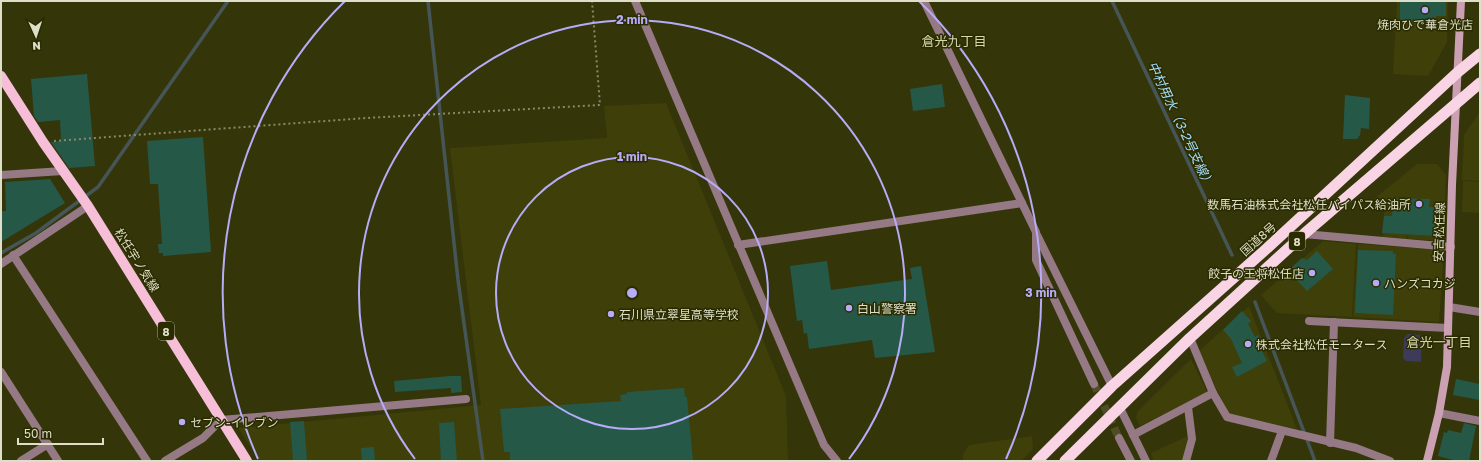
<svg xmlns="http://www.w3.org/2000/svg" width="1481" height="462" font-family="'Golos Text','Noto Sans JP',sans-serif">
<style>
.built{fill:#3e3f09}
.green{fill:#3e3a59}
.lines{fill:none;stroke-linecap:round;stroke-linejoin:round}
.stream{stroke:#465657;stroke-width:3.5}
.building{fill:#265848}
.minor-tunnel{stroke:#4e4e26;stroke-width:8;stroke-dasharray:8 4;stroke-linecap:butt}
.path{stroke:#888968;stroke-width:2;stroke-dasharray:2 3;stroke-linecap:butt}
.minor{stroke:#957985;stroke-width:8}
.tertiary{stroke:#957985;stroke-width:8}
.secondary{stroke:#cca0b3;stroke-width:8}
.primary{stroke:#f7bed7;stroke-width:10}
.trunk{stroke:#f8d4e4;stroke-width:11}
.ring{fill:none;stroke:#b6acf8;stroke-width:2}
.poi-dot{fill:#b6acf8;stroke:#2b2b00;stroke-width:1.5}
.labels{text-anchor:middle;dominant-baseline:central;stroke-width:3;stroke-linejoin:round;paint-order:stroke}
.shield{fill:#2b2b00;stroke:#a8a98c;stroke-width:1}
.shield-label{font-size:11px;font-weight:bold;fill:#dddfc8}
.poi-label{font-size:12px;fill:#dddfc8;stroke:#2b2b00;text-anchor:start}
.street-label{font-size:12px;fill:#dddfc8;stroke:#2b2b00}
.neighbourhood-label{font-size:13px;fill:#d6d8aa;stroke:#2b2b00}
.water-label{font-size:13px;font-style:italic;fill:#a3dcf8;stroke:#2b2b00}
.centre{fill:#b6acf8;stroke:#2b2b00;stroke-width:2}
.ring-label{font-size:12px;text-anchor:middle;font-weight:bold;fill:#b6acf8;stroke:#2b2b00;stroke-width:3;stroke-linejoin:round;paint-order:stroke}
</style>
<rect width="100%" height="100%" fill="#35350a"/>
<g class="built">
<path d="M 1397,1 L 1448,1 L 1447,42 L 1428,76 L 1393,74 Z"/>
<path d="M 666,103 L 786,396 L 788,461 L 260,461 L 238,428 L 481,405 L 450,148 L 607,138 L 604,106 Z"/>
<path d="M 1480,112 L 1480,181 L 1462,180 L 1464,135 Z"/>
<path d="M 1417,164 L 1437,164 L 1446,175 L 1444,223 L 1409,220 L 1407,239 L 1383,237 L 1384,209 L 1374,199 Z"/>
<path d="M 1463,181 L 1480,182 L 1480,213 L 1462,212 Z"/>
<path d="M 1409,222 L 1445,224 L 1444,241 L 1408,239 Z"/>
<path d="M 1323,241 L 1356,244 L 1352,317 L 1277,313 L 1261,295 Z"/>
<path d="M 1358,244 L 1444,250 L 1439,322 L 1353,317 Z"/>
<path d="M 1249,306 L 1297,429 L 1229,414 L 1198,352 Z"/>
<path d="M 1191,359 L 1207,392 L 1140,426 L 1136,418 L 1137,412 Z"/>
<path d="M 1032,436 L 1033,449 L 1021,461 L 963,461 L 963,454 L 969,445 Z"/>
<path d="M 1188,436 L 1182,461 L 1154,461 L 1151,453 Z"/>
</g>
<path class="green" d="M 1408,334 L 1422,335 L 1421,362 L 1406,361 L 1403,358 L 1404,338 Z"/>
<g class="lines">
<g class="stream">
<path d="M 428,1 L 458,280 L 483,461"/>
<path d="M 1112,1 L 1232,255"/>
<path d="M 1,253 L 36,233 L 98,187 L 228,1"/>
<path d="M 1255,302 L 1315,461"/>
</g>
</g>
<g class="building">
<path d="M 1400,1 L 1446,1 L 1446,16 L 1436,16 L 1436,21 L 1427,21 L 1427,25 L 1400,23 Z"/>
<path d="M 87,74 L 95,166 L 69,168 L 51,142 L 61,141 L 60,120 L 38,122 L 34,116 L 31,79 Z"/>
<path d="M 942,84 L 945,107 L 913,111 L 910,89 Z"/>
<path d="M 1345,95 L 1370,98 L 1369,129 L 1361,128 L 1360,135 L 1357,139 L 1343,139 Z"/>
<path d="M 203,137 L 211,252 L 163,256 L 163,253 L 159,253 L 158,244 L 162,244 L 158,184 L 150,184 L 147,141 Z"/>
<path d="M 50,179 L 65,203 L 1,242 L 1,211 L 6,211 L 5,182 Z"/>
<path d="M 1393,198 L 1430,199 L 1429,207 L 1434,207 L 1435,236 L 1382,233 L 1384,216 L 1392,216 Z"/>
<path d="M 1358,250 L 1393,251 L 1393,254 L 1396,254 L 1393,315 L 1355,313 Z"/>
<path d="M 1317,251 L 1333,269 L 1307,291 L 1291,274 L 1295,271 L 1292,267 L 1302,258 L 1307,260 Z"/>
<path d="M 827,261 L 831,290 L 912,279 L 910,268 L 921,266 L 935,352 L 875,358 L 872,340 L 809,349 L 807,333 L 804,334 L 802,320 L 797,321 L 790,266 Z"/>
<path d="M 1242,311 L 1251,321 L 1248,324 L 1255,337 L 1258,335 L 1263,345 L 1260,347 L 1267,361 L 1237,377 L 1232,367 L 1242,363 L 1231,339 L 1223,330 Z"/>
<path d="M 451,376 L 461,376 L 462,392 L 451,393 L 451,388 L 395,392 L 394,381 Z"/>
<path d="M 1456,379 L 1480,384 L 1480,400 L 1453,395 Z"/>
<path d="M 684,388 L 685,397 L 687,397 L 693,461 L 510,461 L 510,452 L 504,452 L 500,409 L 621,401 L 620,395 L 627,394 L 627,392 Z"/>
<path d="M 304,421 L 307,461 L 293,461 L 290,422 Z"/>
<path d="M 454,422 L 457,461 L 441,461 L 439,423 Z"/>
<path d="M 1464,423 L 1476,426 L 1469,461 L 1457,461 L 1438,456 L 1444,432 L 1447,433 L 1448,430 L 1461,433 Z"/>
<path d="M 374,447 L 375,461 L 362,461 L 361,448 Z"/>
</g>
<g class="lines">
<path class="minor-tunnel" d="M 1094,384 L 1119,438"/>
<path class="path" d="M 54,141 L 366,118 L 600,105 L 592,1"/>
<g class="minor">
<path d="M 1,175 L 63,171"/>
<path d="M 1304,234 L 1451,247"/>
<path d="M 738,245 L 1022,203"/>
<path d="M 13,255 L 147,461"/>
<path d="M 1449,307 L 1480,312"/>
<path d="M 1309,321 L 1448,328"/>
<path d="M 1190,338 L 1213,393 L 1227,417 L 1356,448 L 1390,461"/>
<path d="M 1,372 L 58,461"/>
<path d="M 1439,413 L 1480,421"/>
<path d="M 221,420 L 466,399"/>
<path d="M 1133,435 L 1213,393"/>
<path d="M 1119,438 L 1131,461"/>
<path d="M 1330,443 L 1334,322"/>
<path d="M 21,461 L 48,444"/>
<path d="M 1186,461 L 1192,439 L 1188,407"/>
<path d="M 1271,461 L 1282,431"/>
</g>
<g class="tertiary">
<path d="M 635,1 L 824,445 L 837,461"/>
<path d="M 924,1 L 1036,232 L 1036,260 L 1094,384"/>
<path d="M 1037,235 L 1112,386"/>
<path d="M 1,264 L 88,206"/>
<path d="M 1119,406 L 1146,461"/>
<path d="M 165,461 L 203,438 L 221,420"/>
</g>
<path class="secondary" d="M 1427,461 L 1439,413 L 1447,367 L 1452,185 L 1461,1"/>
<path class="primary" d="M 1,76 L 43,142 L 88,206 L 247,461"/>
<g class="trunk">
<path d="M 1037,461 L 1112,386 L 1264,251 L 1458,72 L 1480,54"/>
<path d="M 1065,461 L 1190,338 L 1304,234 L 1480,83"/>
</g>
</g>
<g class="ring">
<circle cx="632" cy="293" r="136"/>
<path d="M415 459A273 273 0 1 1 849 459"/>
<path d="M258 459A409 409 0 0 1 345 1M919 1A409 409 0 0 1 1006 459"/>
</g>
<g class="poi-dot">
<circle cx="1425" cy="10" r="4"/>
<circle cx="1419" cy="204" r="4"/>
<circle cx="1312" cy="273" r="4"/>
<circle cx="1376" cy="283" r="4"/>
<circle cx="849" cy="308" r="4"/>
<circle cx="611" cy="314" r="4"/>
<circle cx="1248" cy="344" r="4"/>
<circle cx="182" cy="422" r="4"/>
</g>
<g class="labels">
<g class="shield">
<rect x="1289" y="232" width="16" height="18" rx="3"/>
<rect x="158" y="322" width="16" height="18" rx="3"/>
</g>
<g class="shield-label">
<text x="1297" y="241">8</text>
<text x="166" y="331">8</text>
</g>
<g class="poi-label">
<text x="1425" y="24" text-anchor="middle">焼肉ひで華倉光店</text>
<text x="1411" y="204" text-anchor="end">数馬石油株式会社松任バイパス給油所</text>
<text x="1304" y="273" text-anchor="end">餃子の王将松任店</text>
<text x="1384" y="283">ハンズコカジ</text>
<text x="857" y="308">白山警察署</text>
<text x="619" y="314">石川県立翠星高等学校</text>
<text x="1256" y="344">株式会社松任モータース</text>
<text x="190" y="422">セブン-イレブン</text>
</g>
<g class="street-label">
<text transform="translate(1439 232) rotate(-88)">安吉松任線</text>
<text transform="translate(1258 239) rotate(-42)">国道8号</text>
<text transform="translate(137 260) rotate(58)">松任宇ノ気線</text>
</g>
<g class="neighbourhood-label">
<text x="954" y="41">倉光九丁目</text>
<text x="1439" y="342">倉光一丁目</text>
</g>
<g class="water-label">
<text transform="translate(1181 124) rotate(65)">中村用水（3-2号支線）</text>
</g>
</g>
<circle cx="632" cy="293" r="6" class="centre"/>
<g class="ring-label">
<text x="632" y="24">2 min</text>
<text x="632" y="161">1 min</text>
<text x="1041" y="297">3 min</text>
</g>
<rect width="1481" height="462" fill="none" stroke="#dddfc8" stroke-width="4"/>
<g transform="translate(36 36) rotate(177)" stroke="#2b2b00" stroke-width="3" paint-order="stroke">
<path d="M0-3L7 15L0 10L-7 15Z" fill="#dddfc8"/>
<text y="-6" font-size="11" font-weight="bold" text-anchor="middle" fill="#dddfc8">N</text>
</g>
<path d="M18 438v6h85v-6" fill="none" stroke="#dddfc8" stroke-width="2"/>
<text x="24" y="438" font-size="12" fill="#dddfc8" stroke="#2b2b00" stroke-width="3" paint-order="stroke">50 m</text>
</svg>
